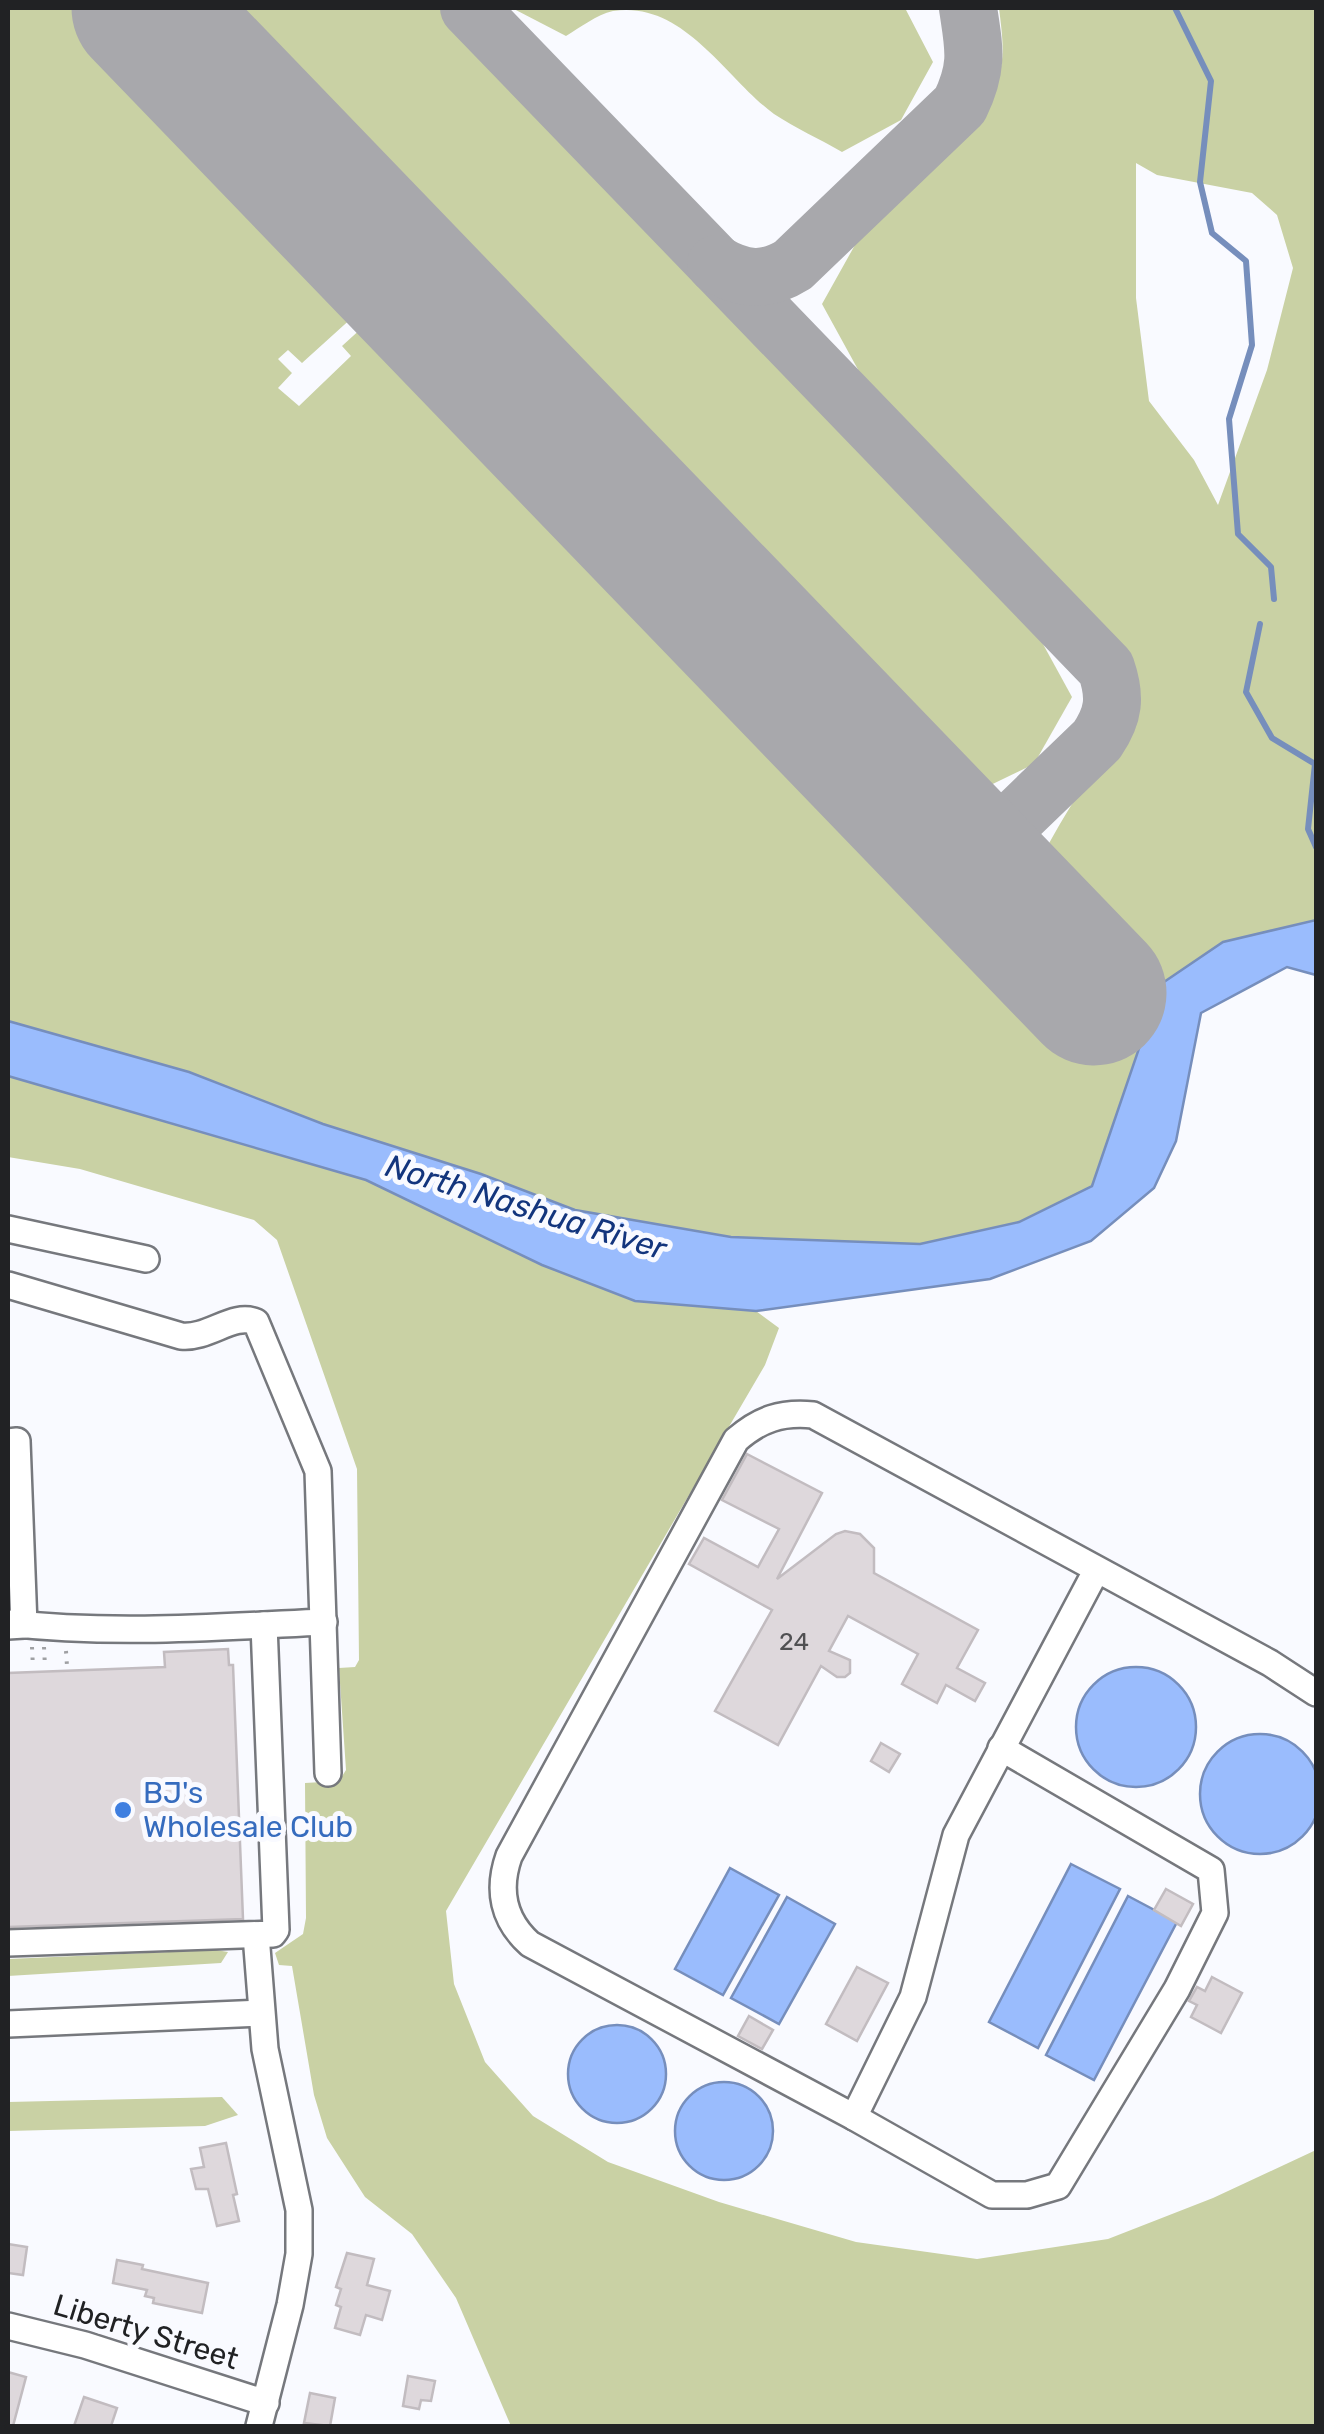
<svg xmlns="http://www.w3.org/2000/svg" width="1324" height="2434" font-family="Rubik,sans-serif">
<style>
.green{fill:#c9d1a4;fill-rule:evenodd}
.water{fill:#9abcfd;stroke:#768ebc;stroke-width:2.5}
.lines{fill:none;stroke-linecap:round;stroke-linejoin:round}
.stream{stroke:#768ebc;stroke-width:6}
.taxiway{stroke:#a8a8ac;stroke-width:58}
.runway{stroke:#a8a8ac;stroke-width:145}
.building{fill:#ded8dc;stroke:#c2bcc0;stroke-width:2.5}
.minor-casing{stroke:#76787d;stroke-width:30}
.path{stroke:#9fa0a3;stroke-width:4;stroke-dasharray:2.5 8;stroke-linecap:butt}
.minor{stroke:#fff;stroke-width:25}
.shop-dot{fill:#3f7fe0;stroke:#f9faff;stroke-width:4}
.labels{text-anchor:middle;dominant-baseline:central;stroke-width:10;stroke-linejoin:round;paint-order:stroke}
.number-label{font-size:25px;fill:#505052}
.shop-label{font-size:30px;fill:#366cbe;stroke:#f9faff;text-anchor:start}
.street-label{font-size:30px;fill:#212224;stroke:#f9faff}
.water-label{font-size:32px;font-style:italic;fill:#13357d;stroke:#f9faff}
</style>
<rect width="100%" height="100%" fill="#f9faff"/>
<g class="green">
<path d="M 8,8 L 77,8 L 365,306 L 302,363 L 288,350 L 278,359 L 292,373 L 278,388 L 299,406 L 351,356 L 342,346 L 375,316 L 1062,1031 L 1132,960 L 1038,863 C 1052,838 1066,812 1082,789 C 1116,741 1157,705 1112,646 L 861,375 L 822,304 L 860,236 L 977,114 C 1007,74 1005,56 999,8 L 1316,8 L 1316,920 L 1223,942 L 1161,984 L 1092,1186 L 1019,1222 L 920,1244 L 731,1237 L 575,1210 L 481,1174 L 323,1124 L 189,1072 L 8,1021 ZM 1136,163 L 1157,175 L 1252,193 L 1277,215 L 1293,268 L 1267,370 L 1218,505 L 1194,460 L 1149,401 L 1136,298 Z"/>
<path d="M 213,8 L 446,8 L 915,495 L 1038,635 L 1072,697 L 1034,764 L 972,794 Z"/>
<path d="M 512,8 L 905,8 L 933,62 L 901,120 L 842,152 C 820,139 795,128 774,114 C 726,79 684,0 613,11 C 596,15 581,27 566,36 Z"/>
<path d="M 8,1076 L 366,1180 L 542,1265 L 635,1301 L 756,1311 L 779,1328 L 765,1365 L 446,1911 L 454,1984 L 485,2062 L 533,2116 L 608,2162 L 719,2202 L 856,2242 L 977,2259 L 1108,2239 L 1213,2198 L 1316,2150 L 1316,2426 L 511,2426 L 456,2298 L 412,2234 L 365,2197 L 327,2138 L 314,2095 L 292,1966 L 279,1965 L 275,1953 L 303,1934 L 306,1918 L 305,1783 L 339,1781 L 346,1770 L 339,1668 L 355,1667 L 359,1660 L 357,1469 L 277,1240 L 254,1220 L 80,1169 L 8,1157 Z"/>
<path d="M 216,1950 L 228,1952 L 221,1963 L 8,1976 L 8,1959 Z"/>
<path d="M 222,2097 L 238,2115 L 205,2126 L 8,2131 L 8,2102 Z"/>
</g>
<g class="water">
<path d="M 1316,920 L 1316,975 L 1287,967 L 1201,1013 L 1176,1141 L 1154,1188 L 1091,1241 L 990,1279 L 756,1311 L 635,1301 L 542,1265 L 366,1180 L 8,1076 L 8,1021 L 189,1072 L 323,1124 L 481,1174 L 575,1210 L 731,1237 L 920,1244 L 1019,1222 L 1092,1186 L 1161,984 L 1223,942 Z"/>
<circle cx="1136" cy="1727" r="60"/>
<circle cx="1260" cy="1794" r="60"/>
<path d="M 1071,1864 L 1120,1889 L 1038,2048 L 989,2022 Z"/>
<path d="M 730,1868 L 779,1895 L 723,1995 L 675,1969 Z"/>
<path d="M 1128,1896 L 1177,1922 L 1094,2080 L 1046,2055 Z"/>
<path d="M 787,1897 L 835,1924 L 779,2024 L 731,1998 Z"/>
<circle cx="617" cy="2074" r="49"/>
<circle cx="724" cy="2131" r="49"/>
</g>
<g class="lines">
<g class="stream">
<path d="M 1175,8 L 1211,81 L 1200,182 L 1212,233 L 1246,261 L 1252,345 L 1229,419 L 1238,534 L 1271,567 L 1274,599"/>
<path d="M 1260,624 L 1246,692 L 1272,738 L 1315,764 L 1308,829 L 1316,847"/>
</g>
<g class="taxiway">
<path d="M 469,8 L 1106,668 C 1116,697 1114,715 1097,740 L 1012,822 C 979,844 954,834 923,815"/>
<path d="M 716,264 C 743,280 766,282 793,265 L 960,105 C 979,66 974,48 968,8"/>
</g>
<path class="runway" d="M 144,8 L 1094,993"/>
</g>
<g class="building">
<path d="M 747,1454 L 822,1493 L 777,1579 L 836,1534 L 845,1531 L 860,1534 L 874,1548 L 874,1573 L 978,1630 L 957,1668 L 985,1683 L 975,1701 L 946,1685 L 937,1703 L 902,1684 L 918,1654 L 848,1616 L 829,1651 L 850,1660 L 850,1673 L 845,1677 L 837,1677 L 821,1666 L 778,1745 L 715,1711 L 772,1610 L 689,1564 L 704,1538 L 758,1567 L 779,1529 L 722,1500 Z"/>
<path d="M 228,1649 L 229,1665 L 233,1665 L 243,1919 L 8,1927 L 8,1673 L 165,1667 L 164,1652 Z"/>
<path d="M 881,1743 L 900,1754 L 889,1772 L 871,1761 Z"/>
<path d="M 1166,1889 L 1193,1904 L 1181,1926 L 1154,1910 Z"/>
<path d="M 857,1967 L 888,1983 L 857,2041 L 826,2024 Z"/>
<path d="M 1212,1977 L 1242,1993 L 1221,2033 L 1191,2017 L 1197,2005 L 1189,2001 L 1197,1987 L 1205,1991 Z"/>
<path d="M 749,2016 L 773,2030 L 762,2049 L 738,2036 Z"/>
<path d="M 226,2143 L 237,2194 L 233,2195 L 239,2221 L 217,2226 L 208,2189 L 196,2189 L 191,2169 L 204,2167 L 200,2148 Z"/>
<path d="M 8,2244 L 27,2247 L 23,2275 L 8,2273 Z"/>
<path d="M 347,2253 L 374,2259 L 367,2285 L 390,2291 L 382,2320 L 366,2315 L 360,2335 L 335,2328 L 341,2307 L 336,2305 L 341,2289 L 336,2287 Z"/>
<path d="M 117,2260 L 143,2265 L 142,2269 L 208,2283 L 202,2313 L 153,2303 L 154,2298 L 145,2296 L 147,2290 L 113,2283 Z"/>
<path d="M 8,2372 L 26,2377 L 13,2426 L 8,2425 Z"/>
<path d="M 408,2376 L 435,2381 L 431,2401 L 421,2400 L 419,2409 L 403,2406 Z"/>
<path d="M 310,2393 L 335,2398 L 330,2426 L 304,2423 Z"/>
<path d="M 84,2397 L 117,2408 L 111,2426 L 74,2426 Z"/>
</g>
<g class="lines">
<defs>
<g id="minor">
<path d="M 8,1229 L 146,1259"/>
<path d="M 8,1285 L 181,1336 C 209,1339 233,1312 256,1322 L 318,1471 L 328,1773"/>
<path d="M 8,1442 L 17,1441 L 24,1625 L 8,1626"/>
<path d="M 1096,1571 L 956,1835 L 913,1997 L 854,2117 L 530,1944 C 503,1920 497,1890 509,1856 L 736,1440 C 760,1419 781,1412 813,1415 L 1270,1663 L 1316,1693"/>
<path d="M 8,1623 C 113,1635 218,1627 324,1622"/>
<path d="M 256,1935 L 265,2049 L 299,2210 L 299,2254 L 290,2305 L 259,2426"/>
<path d="M 8,1943 L 273,1934 L 276,1930 L 264,1625"/>
<path d="M 8,2024 L 261,2013"/>
<path d="M 854,2117 L 992,2195 L 1027,2195 L 1058,2186 L 1177,1989 L 1215,1913 L 1211,1870 L 1001,1748"/>
<path d="M 8,2326 L 85,2345 L 266,2403"/>
</g>
</defs>
<use href="#minor" class="minor-casing"/>
<g class="path">
<path d="M 32,1647 L 33,1668"/>
<path d="M 44,1647 L 45,1667"/>
<path d="M 66,1651 L 67,1666"/>
</g>
<use href="#minor" class="minor"/>
</g>
<circle class="shop-dot" cx="123" cy="1810" r="10"/>
<g class="labels">
<g class="number-label">
<text x="794" y="1641">24</text>
</g>
<g class="shop-label">
<text x="143" y="1793">BJ's<tspan x="143" dy="34">Wholesale Club</tspan></text>
</g>
<g class="street-label">
<text transform="translate(146 2332) rotate(17)">Liberty Street</text>
</g>
<g class="water-label">
<text transform="translate(526 1207) rotate(17)">North Nashua River</text>
</g>
</g>
<rect width="1324" height="2434" fill="none" stroke="#212224" stroke-width="20"/>
</svg>
